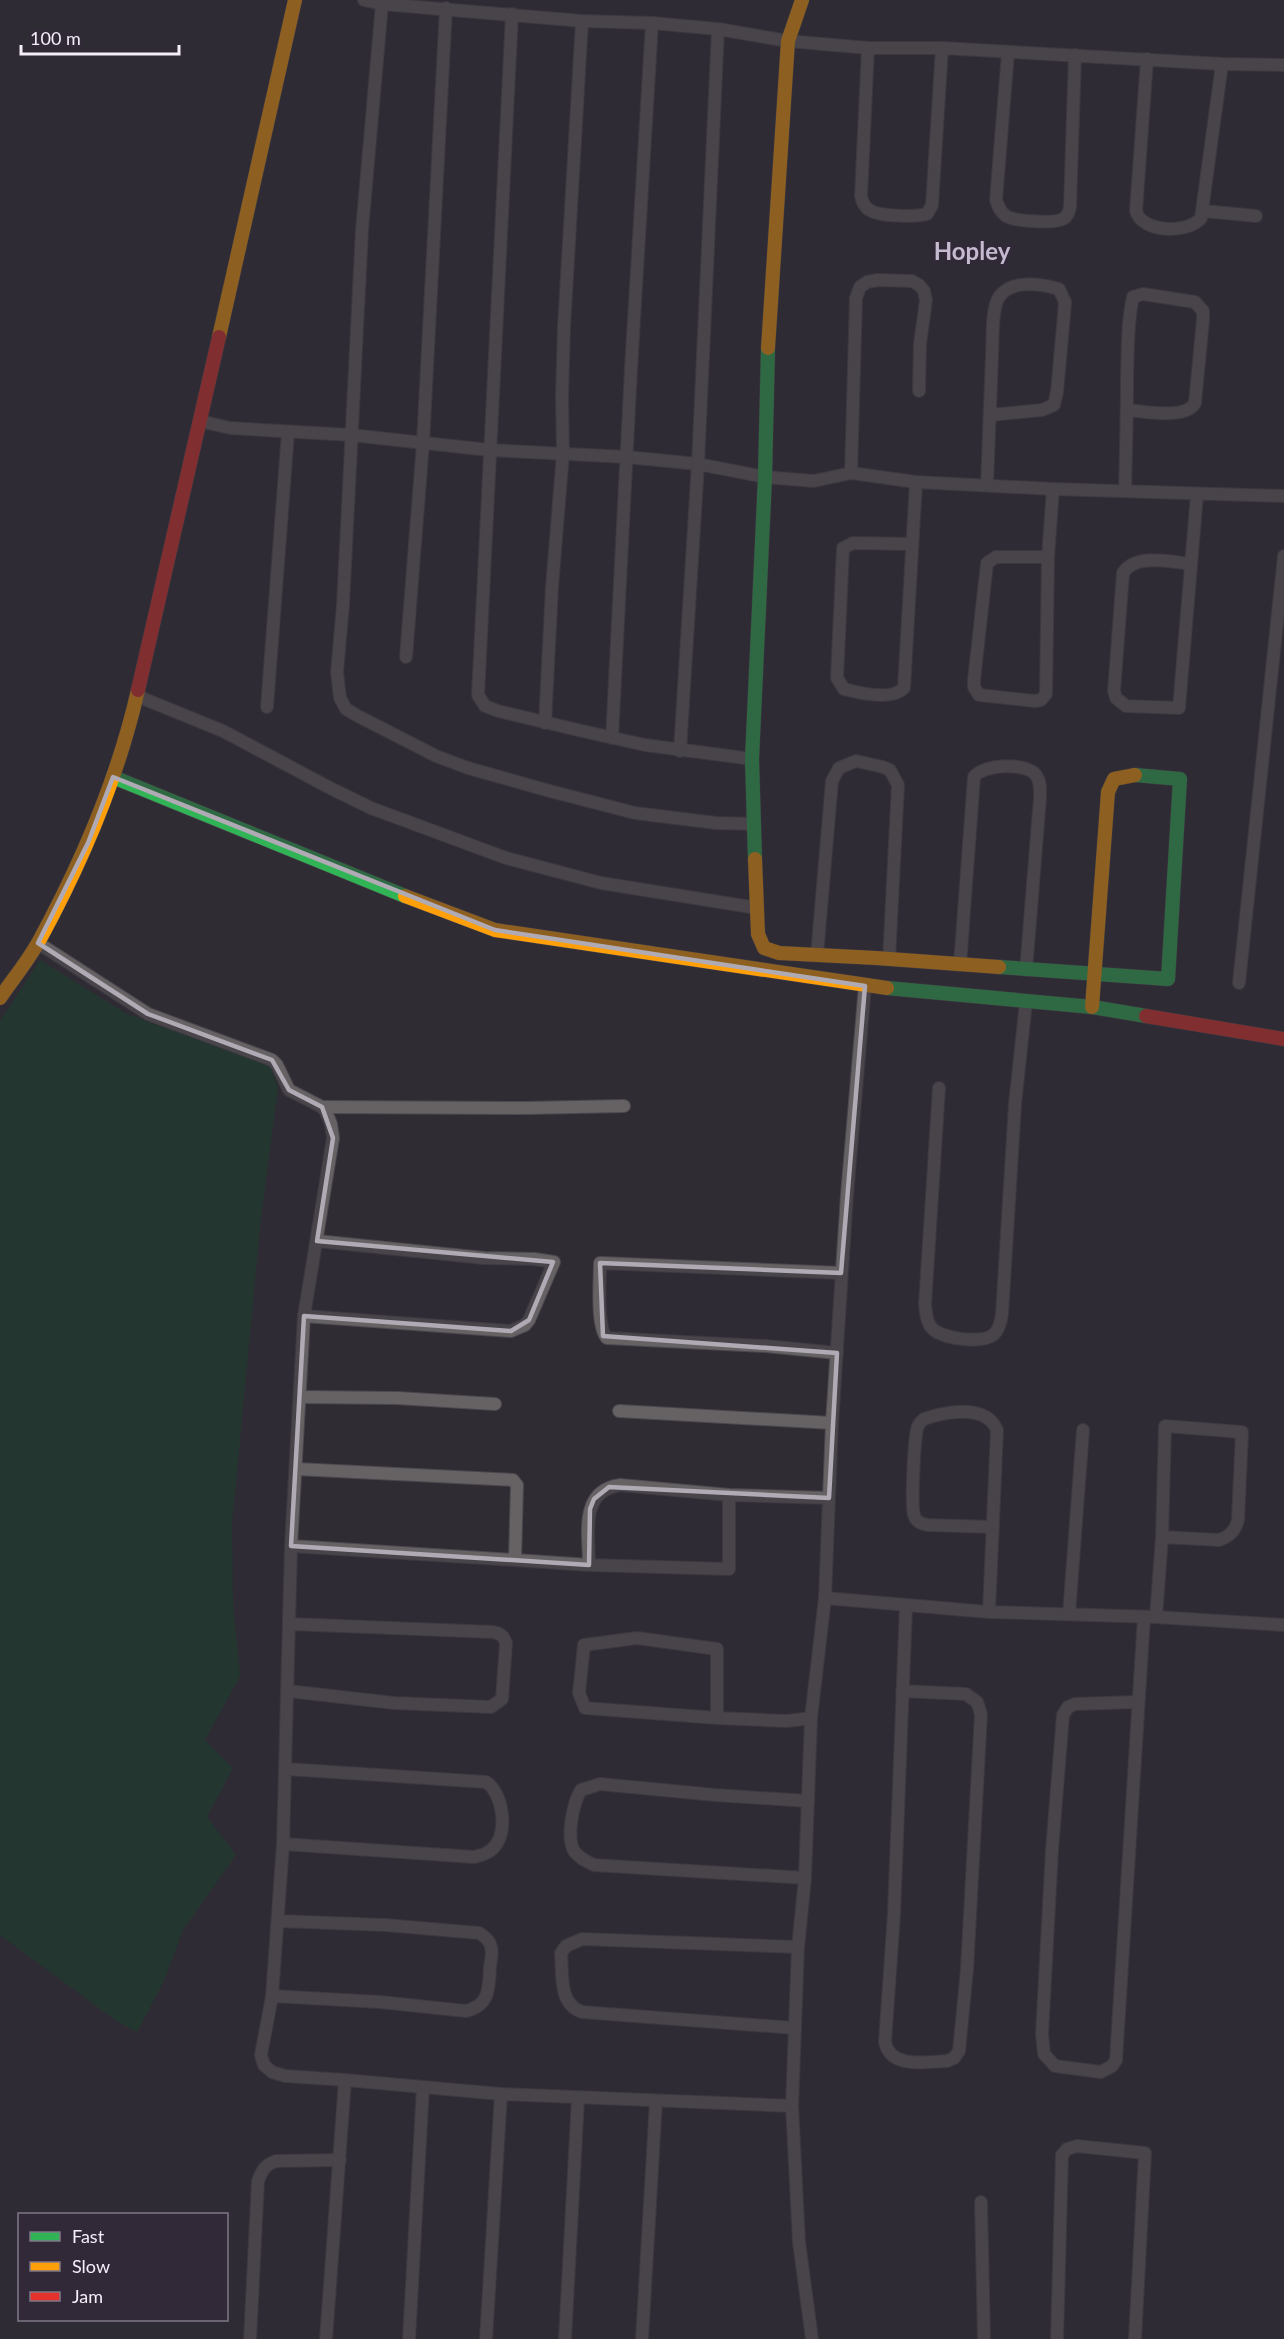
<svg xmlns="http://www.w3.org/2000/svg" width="1284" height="2339" font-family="Lato,sans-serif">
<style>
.green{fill:#144328}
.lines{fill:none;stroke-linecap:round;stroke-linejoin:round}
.street-casing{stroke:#4b484f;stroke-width:14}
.fast-casing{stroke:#4b484f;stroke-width:15}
.slow-casing{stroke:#4b484f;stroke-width:15}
.jam-casing{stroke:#4b484f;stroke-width:15}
.street{stroke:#666264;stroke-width:12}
.fast{stroke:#30b455;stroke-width:14}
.slow{stroke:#ff9f0a;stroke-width:14}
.jam{stroke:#e5322d;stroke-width:14}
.marked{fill:none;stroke:#afaab4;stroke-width:4.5;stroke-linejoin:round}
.labels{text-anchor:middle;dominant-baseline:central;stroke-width:6;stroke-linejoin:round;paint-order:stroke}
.district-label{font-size:24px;font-weight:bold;fill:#c5bacf;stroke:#312838}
</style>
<rect width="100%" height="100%" fill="#302c34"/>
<path class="green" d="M 40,960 L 127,1014 L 270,1066 L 278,1088 L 261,1218 L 232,1524 L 233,1602 L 240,1676 L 205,1740 L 233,1768 L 207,1817 L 236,1855 L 183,1930 L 164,1981 L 137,2032 L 115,2020 L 0,1935 L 0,1021 Z"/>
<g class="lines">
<defs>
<g id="street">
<path d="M 364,0 L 382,4 L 582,21 L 652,23 L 718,29 L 788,41 L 868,48 L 942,48 L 1222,64 L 1284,65"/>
<path d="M 382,4 L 362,230 L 343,605 L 337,672 L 340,698 L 346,709 L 356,715 L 436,756 L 468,768 L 546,790 L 635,813 L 716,823 L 754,824"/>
<path d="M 512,14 L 478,695 L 485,706 L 498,711 L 578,730 L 645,745 L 752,759"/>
<path d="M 868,48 L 861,196 C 862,201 863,205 868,209 C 878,217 915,217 927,214 L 932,205 L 942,48"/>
<path d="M 1008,53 L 996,200 C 998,206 1000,212 1006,216 C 1014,221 1054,224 1063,219 C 1068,216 1069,212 1070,207 L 1075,55"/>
<path d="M 1147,59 L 1136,211 C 1142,233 1188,234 1201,218 L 1222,64"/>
<path d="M 1204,211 L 1256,216"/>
<path d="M 200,421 L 230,428 L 351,435 L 489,450 L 627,457 L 698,464 L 765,477 L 814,481 L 851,473 L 916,482 L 1053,489 L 1284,496"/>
<path d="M 851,473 L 856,298 L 860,287 L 867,282 L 878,280 L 912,281 L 919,285 L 924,291 L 926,300 L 920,344 L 919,391"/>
<path d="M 987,485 C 989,442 990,399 992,356 C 993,341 991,309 999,297 C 1011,279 1041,284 1059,289 L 1065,302 L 1064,315 L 1057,392 L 1054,405 L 1042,410 L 990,415"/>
<path d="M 1125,490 C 1126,452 1127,415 1127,377 C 1128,351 1127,323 1133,297 L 1143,294 L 1195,302 L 1203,311 L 1203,320 L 1195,403 C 1186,420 1144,411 1127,410"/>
<path d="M 911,544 L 853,543 L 843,548 L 837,678 L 844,689 C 859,693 892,701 904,688 L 916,482"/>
<path d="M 1048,557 L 996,557 L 987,563 L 974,680 L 974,687 L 979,695 L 1035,701 L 1041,700 L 1046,694 L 1048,557 L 1053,489"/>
<path d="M 1191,564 C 1171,562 1135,553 1123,573 L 1114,691 L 1116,698 L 1126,706 L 1179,708 L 1197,494"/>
<path d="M 406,657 L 423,443 L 446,8"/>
<path d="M 137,696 L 223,731 L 332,789 L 371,808 L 506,858 L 601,883 L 757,908"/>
<path d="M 267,707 L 288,432"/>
<path d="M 545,723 L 552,587 L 563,453 L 562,396 L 564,327 L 582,21"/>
<path d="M 612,738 L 631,369 L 652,23"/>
<path d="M 680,751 L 698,464 L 718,29"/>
<path d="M 38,943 L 148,1014 L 272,1060 L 277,1065 L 289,1090 L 322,1107 L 326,1112 L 331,1124 L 333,1138 L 304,1316 L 291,1546 L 283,1844 L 272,1996 L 261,2055 L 264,2065 L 272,2072 L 285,2076 L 345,2080 L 501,2094 L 792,2106"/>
<path d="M 817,955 L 832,781 L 839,768 L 856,761 L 883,767 L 890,770 L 898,785 L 889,959"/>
<path d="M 960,965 L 974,777 C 983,764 1026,762 1036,775 C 1041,782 1040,790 1040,798 L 1026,970"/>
<path d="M 1239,983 L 1284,556"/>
<path d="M 939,1088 L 925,1304 C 926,1311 926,1321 931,1327 C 940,1339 981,1344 993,1335 C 999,1330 1001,1322 1002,1314 L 1015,1104 L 1026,1002"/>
<path d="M 322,1107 L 527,1108 L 624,1106"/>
<path d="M 304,1316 L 511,1331 L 525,1325 L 529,1320 L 554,1262 L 534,1259 L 484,1258 L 317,1241"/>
<path d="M 837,1353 L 766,1346 L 607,1338 C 596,1327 600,1280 600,1263 L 841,1273"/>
<path d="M 300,1397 L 397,1398 L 495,1404"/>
<path d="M 619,1411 L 832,1423"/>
<path d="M 729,1495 L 729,1569 L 589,1565 C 589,1534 579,1491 620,1485 L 729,1495 L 829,1498"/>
<path d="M 291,1546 L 515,1560 L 517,1485 L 513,1480 L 297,1469"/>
<path d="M 515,1560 L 589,1565"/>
<path d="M 825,1598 L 989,1612 L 1156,1617 L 1284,1625"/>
<path d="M 989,1612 L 997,1430 C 986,1404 947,1411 924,1419 C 921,1421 920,1422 918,1426 C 914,1435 911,1505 914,1515 C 916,1522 921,1524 928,1525 L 993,1527"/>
<path d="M 1069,1614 L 1083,1430"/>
<path d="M 1156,1617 L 1162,1537 L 1165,1426 L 1242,1432 L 1238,1520 C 1235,1531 1230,1536 1219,1540 L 1162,1537"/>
<path d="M 288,1691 L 394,1703 L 491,1707 L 502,1699 L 506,1643 C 503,1635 500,1633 492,1632 L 291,1624"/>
<path d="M 902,1691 L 966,1694 L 977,1702 L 981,1714 L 967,1969 L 959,2051 L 954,2058 L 947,2061 C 926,2062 890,2069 885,2042 L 894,1914 L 906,1606"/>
<path d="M 1137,1702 L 1075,1704 L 1068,1707 L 1063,1715 L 1052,1850 L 1042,2034 L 1044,2054 L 1055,2066 L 1101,2072 L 1112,2066 L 1116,2060 L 1144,1617"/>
<path d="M 717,1718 L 717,1649 L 637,1638 L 584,1645 L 579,1693 L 585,1708 L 717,1718 L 787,1721 L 811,1718"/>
<path d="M 283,1844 L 474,1857 C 482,1855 490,1853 495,1846 C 508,1831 503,1793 486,1782 L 286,1769"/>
<path d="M 805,1878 L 594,1865 C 586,1861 579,1858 574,1851 C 566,1837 573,1803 581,1790 L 600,1784 L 715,1795 L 808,1801"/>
<path d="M 272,1996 L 380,2002 L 466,2011 C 490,2005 489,1988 490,1966 C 491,1961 493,1952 491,1947 C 490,1941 484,1936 479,1933 L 385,1925 L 278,1921"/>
<path d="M 795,2028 L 582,2012 C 558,2004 563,1974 561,1953 L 566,1946 L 582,1939 L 798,1947"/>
<path d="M 981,2202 L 984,2339"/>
<path d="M 250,2339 L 258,2181 C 262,2170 265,2165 276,2161 L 340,2160"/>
<path d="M 326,2339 L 345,2080"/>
<path d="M 409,2339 L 423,2087"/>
<path d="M 486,2339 L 501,2094"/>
<path d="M 565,2339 L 578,2098"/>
<path d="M 642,2339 L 656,2101"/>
<path d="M 812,2339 L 799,2242 L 792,2106 L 798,1947 L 805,1878 L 811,1718 L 825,1598 L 832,1423 L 847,1195 L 865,986"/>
<path d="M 1057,2339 L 1062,2155 L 1067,2149 L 1077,2146 L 1145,2153 L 1135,2339"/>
</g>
<g id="fast">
<path d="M 113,777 L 405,896"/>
<path d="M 755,859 L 752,759 L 765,477 L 768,348"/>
<path d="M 999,967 L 1168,979 L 1180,779 L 1135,775"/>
<path d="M 887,988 L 1092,1007 L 1146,1016"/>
</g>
<g id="slow">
<path d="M 219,337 L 295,0"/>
<path d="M 768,348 L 788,41 L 802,0"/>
<path d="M 755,859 L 758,934 L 764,948 L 779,953 L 876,958 L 999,967"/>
<path d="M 405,896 L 495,930 L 887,988"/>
<path d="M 0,998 C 13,979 28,961 39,941 C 82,862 118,778 138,690"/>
<path d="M 1092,1007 L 1108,792 L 1114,779 L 1135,775"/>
</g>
<g id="jam">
<path d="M 138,690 L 219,337"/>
<path d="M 1146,1016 L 1284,1039"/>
</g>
</defs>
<use href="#street" class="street-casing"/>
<use href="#fast" class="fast-casing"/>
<use href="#slow" class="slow-casing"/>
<use href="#jam" class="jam-casing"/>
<use href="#street" class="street"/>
<use href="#fast" class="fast"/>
<use href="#slow" class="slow"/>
<use href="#jam" class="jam"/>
</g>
<path d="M0 0H1284V2339H0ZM 113,777 L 495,930 L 865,986 L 841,1273 L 600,1263 L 603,1336 L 837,1353 L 829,1498 L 609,1487 L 594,1499 L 590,1509 L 589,1565 L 291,1546 L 304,1316 L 511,1331 L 529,1320 L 553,1262 L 317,1241 L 333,1138 L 322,1107 L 289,1090 L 272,1060 L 148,1014 L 38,943 L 88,843 Z" fill="#302c34" fill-opacity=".55" fill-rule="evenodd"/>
<path class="marked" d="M 113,777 L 495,930 L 865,986 L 841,1273 L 600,1263 L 603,1336 L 837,1353 L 829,1498 L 609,1487 L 594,1499 L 590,1509 L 589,1565 L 291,1546 L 304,1316 L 511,1331 L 529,1320 L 553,1262 L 317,1241 L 333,1138 L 322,1107 L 289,1090 L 272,1060 L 148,1014 L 38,943 L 88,843 Z"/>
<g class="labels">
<g class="district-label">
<text x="972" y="250">Hopley</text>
</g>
</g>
<rect x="18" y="2213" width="210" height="108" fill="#312838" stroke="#7f7785" stroke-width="1.5"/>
<rect x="30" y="2232" width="30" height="9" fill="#30b455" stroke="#7f7785" stroke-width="1.5"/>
<text x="72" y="2243" font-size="18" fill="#f4eef9">Fast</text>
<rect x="30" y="2262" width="30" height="9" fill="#ff9f0a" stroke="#7f7785" stroke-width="1.5"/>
<text x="72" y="2273" font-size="18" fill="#f4eef9">Slow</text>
<rect x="30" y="2292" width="30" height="9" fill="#e5322d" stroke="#7f7785" stroke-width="1.5"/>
<text x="72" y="2303" font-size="18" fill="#f4eef9">Jam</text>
<path d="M21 45v9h158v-9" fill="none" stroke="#f4eef9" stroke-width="3"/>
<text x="30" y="45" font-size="18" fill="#f4eef9" stroke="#312838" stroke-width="4.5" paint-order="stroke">100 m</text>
</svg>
